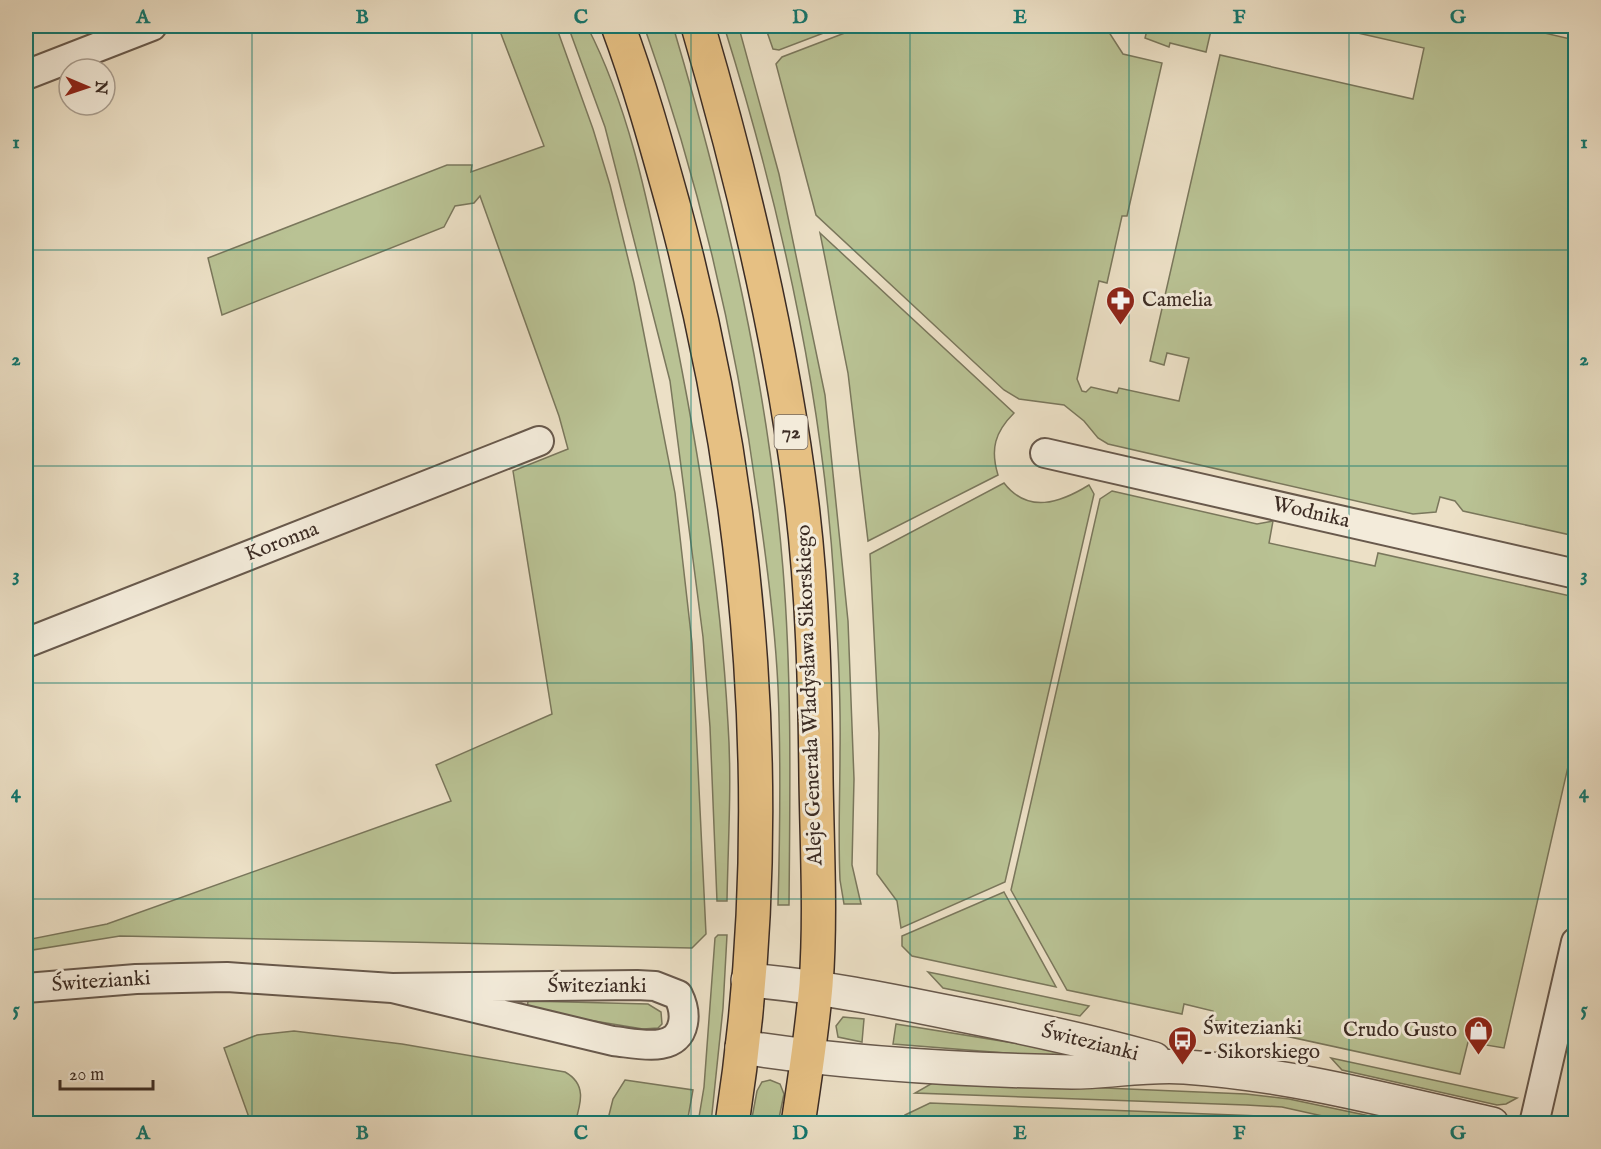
<svg xmlns="http://www.w3.org/2000/svg" width="1601" height="1149" font-family="'IM FELL English',serif">
<style>
.green{fill:#b9c294;stroke:#7a775c;stroke-width:1.5}
.lines{fill:none;stroke-linecap:round;stroke-linejoin:round}
.minor-casing{stroke:#68594c;stroke-width:32}
.tertiary-casing{stroke:#68594c;stroke-width:36}
.primary-casing{stroke:#3c2c24;stroke-width:36}
.minor{stroke:#f3ebda;stroke-width:28}
.tertiary{stroke:#f3ebda;stroke-width:33}
.primary{stroke:#e6c083;stroke-width:33}
.grid{fill:none;stroke:#0f766e;stroke-width:1.5;stroke-opacity:0.55}
.labels{text-anchor:middle;dominant-baseline:central;stroke-width:6;stroke-linejoin:round;paint-order:stroke}
.shield{fill:#f3ebda;stroke:#73655b;stroke-width:1.5}
.shield-label{font-size:20px;font-weight:bold;fill:#3c2c24}
.poi-label{font-size:21px;fill:#3c2c24;stroke:#f3ebda;text-anchor:start}
.street-label{font-size:21px;fill:#3c2c24;stroke:#f3ebda}
.neatline{fill:none;stroke:#0f766e;stroke-width:2}
.grid-label{font-size:20px;text-anchor:middle;font-weight:bold;fill:#0f766e}
</style>
<rect width="100%" height="100%" fill="#ece0c6"/>
<filter id="stains"><feTurbulence type="fractalNoise" baseFrequency=".00333" numOctaves="4"/><feColorMatrix values="0 0 0 0 .2 0 0 0 0 .09 0 0 0 0 .02 0 0 0 .5 -.17"/></filter>
<radialGradient id="worn" r=".72"><stop offset=".6" stop-color="#630" stop-opacity="0"/><stop offset="1" stop-color="#630" stop-opacity=".3"/></radialGradient>
<g class="green">
<path d="M 498,26 L 556,26 L 593,129 L 610,185 L 634,283 L 675,493 L 692,643 L 706,934 L 692,948 L 120,936 L 26,951 L 26,940 L 107,924 L 451,801 L 436,765 L 552,714 L 513,471 L 568,449 L 559,416 L 480,196 L 474,203 L 455,206 L 444,227 L 222,315 L 208,258 L 447,165 L 472,165 L 471,172 L 544,146 Z"/>
<path d="M 568,26 L 587,26 C 628,105 647,198 665,285 C 695,430 720,576 728,724 C 732,783 728,842 727,901 L 717,901 L 710,727 L 703,637 L 670,381 L 605,127 Z"/>
<path d="M 644,26 L 672,26 L 675,33 C 727,208 768,386 783,569 C 792,681 790,793 789,905 L 778,905 C 780,833 781,759 778,687 C 775,625 767,563 758,502 C 736,340 699,180 644,26 Z"/>
<path d="M 724,26 L 739,26 L 739,28 L 779,174 L 825,395 L 848,621 L 854,779 L 852,865 L 861,904 L 844,904 L 840,880 C 838,837 840,795 840,753 C 841,695 838,638 834,580 C 822,393 780,205 724,26 Z"/>
<path d="M 765,26 L 842,26 L 779,50 L 773,49 Z"/>
<path d="M 863,26 L 1105,26 L 1123,54 L 1162,63 L 1127,216 L 1122,216 L 1107,283 L 1099,281 L 1077,379 L 1082,391 L 1086,392 L 1091,387 L 1117,393 L 1119,388 L 1179,401 L 1189,358 L 1167,353 L 1164,365 L 1150,361 L 1220,55 L 1413,99 L 1424,48 L 1327,26 L 1514,26 L 1575,40 L 1575,536 L 1463,511 L 1455,501 L 1440,497 L 1436,512 L 1413,514 L 1108,444 L 1098,438 L 1084,421 L 1064,405 L 1019,399 L 1004,390 L 816,215 L 776,64 L 782,57 Z"/>
<path d="M 1148,26 L 1212,26 L 1206,52 L 1170,43 L 1169,47 L 1145,38 Z"/>
<path d="M 820,233 L 1014,413 C 995,432 990,449 998,475 L 868,541 L 848,373 Z"/>
<path d="M 1004,483 C 1028,514 1060,503 1089,485 L 1094,494 L 1005,882 L 901,928 L 897,901 L 877,874 L 879,733 L 870,554 Z"/>
<path d="M 1112,491 L 1257,524 L 1273,521 L 1269,543 L 1375,566 L 1378,553 L 1575,597 L 1575,736 L 1504,1048 L 1468,1042 L 1460,1074 L 1212,1020 L 1213,1011 L 1184,1004 L 1182,1014 L 1067,990 L 1011,890 L 1100,499 Z"/>
<path d="M 1004,892 L 1056,987 L 912,956 L 902,946 L 902,936 Z"/>
<path d="M 718,935 L 727,935 L 723,1008 L 711,1123 L 698,1123 L 704,1087 L 715,938 Z"/>
<path d="M 928,972 L 943,975 L 1089,1006 L 1080,1016 L 943,988 Z"/>
<path d="M 528,1001 L 648,1004 L 661,1012 L 662,1024 L 658,1028 L 643,1029 L 527,1010 Z"/>
<path d="M 843,1017 L 864,1019 L 862,1042 L 838,1037 L 836,1026 Z"/>
<path d="M 896,1024 L 1070,1052 L 1072,1055 L 1069,1058 L 893,1044 Z"/>
<path d="M 294,1031 L 402,1044 L 565,1072 C 587,1084 581,1103 575,1123 L 251,1123 L 224,1048 L 257,1035 Z"/>
<path d="M 1331,1058 L 1517,1098 L 1506,1104 L 1497,1105 L 1342,1070 Z"/>
<path d="M 625,1080 L 693,1090 L 687,1123 L 607,1123 L 613,1099 Z"/>
<path d="M 770,1080 L 780,1084 L 784,1094 L 778,1123 L 751,1123 L 757,1091 L 762,1082 Z"/>
<path d="M 936,1081 L 1246,1094 L 1289,1099 L 1403,1123 L 1354,1123 L 1282,1107 L 1246,1105 L 915,1093 Z"/>
<path d="M 930,1103 L 1260,1116 L 1305,1123 L 902,1123 L 907,1121 L 905,1115 Z"/>
</g>
<g class="lines">
<defs>
<g id="minor">
<path d="M 26,75 L 152,26"/>
<path d="M 1045,453 L 1576,574"/>
<path d="M 26,643 L 539,441"/>
<path d="M 26,988 L 136,979 L 227,977 L 392,988 L 637,985 L 655,986 L 678,995 C 683,1005 685,1013 683,1023 C 677,1055 636,1043 613,1041 L 392,988"/>
<path d="M 1534,1124 L 1576,942"/>
</g>
<g id="tertiary">
<path d="M 748,980 C 819,986 888,1000 957,1014 C 1023,1027 1089,1041 1154,1059"/>
<path d="M 742,1047 C 850,1064 962,1070 1072,1072 C 1109,1072 1147,1064 1185,1067 C 1289,1074 1390,1101 1492,1124"/>
</g>
<g id="primary">
<path d="M 618,26 C 640,85 657,147 674,208 C 754,504 779,819 732,1124"/>
<path d="M 698,26 C 744,183 782,342 802,505 C 813,596 815,687 816,778 C 817,847 821,916 816,985 C 812,1031 805,1078 798,1124"/>
</g>
</defs>
<use href="#minor" class="minor-casing"/>
<use href="#tertiary" class="tertiary-casing"/>
<use href="#primary" class="primary-casing"/>
<use href="#minor" class="minor"/>
<use href="#tertiary" class="tertiary"/>
<use href="#primary" class="primary"/>
</g>
<path class="grid" d="M 252,26 L 252,1124M 472,26 L 472,1124M 691,26 L 691,1124M 910,26 L 910,1124M 1129,26 L 1129,1124M 1349,26 L 1349,1124M 26,250 L 1576,250M 26,466 L 1576,466M 26,683 L 1576,683M 26,899 L 1576,899"/>
<defs>
<symbol id="pharmacy-pin" viewBox="-11 -11 22 30"><path d="M0 17L-7.5 6A9.5 9.5 0 1 1 7.5 6Z" fill="#8f2418" stroke="#f3ebda"/><path d="M-2-6h4v4h4v4h-4v4h-4v-4h-4v-4h4Z" fill="#fff"/></symbol>
<symbol id="shop-pin" viewBox="-11 -11 22 30"><path d="M0 17L-7.5 6A9.5 9.5 0 1 1 7.5 6Z" fill="#8f2418" stroke="#f3ebda"/><path d="M-5-2.5h2.3a2.7 3.5 0 0 1 5.4 0H5L5.5 6h-11ZM-1.5-2.5h3a1.5 2.3 0 0 0-3 0Z" fill="#fff"/></symbol>
<symbol id="bus-pin" viewBox="-11 -11 22 30"><path d="M0 17L-7.5 6A9.5 9.5 0 1 1 7.5 6Z" fill="#8f2418" stroke="#f3ebda"/><path d="M-5-6H5V4H4V6H2V4H-2V6H-4V4H-5ZM-3.5-4V0h7V-4ZM-3.5 1.2v1.5H-2V1.2ZM2 1.2v1.5H3.5V1.2Z" fill="#fff"/></symbol>
</defs>
<g fill-rule="evenodd">
<use href="#pharmacy-pin" x="1104" y="284" width="33" height="45"/>
<use href="#shop-pin" x="1462" y="1014" width="33" height="45"/>
<use href="#bus-pin" x="1166" y="1024" width="33" height="45"/>
</g>
<g class="labels">
<rect class="shield" x="774.5" y="415" width="33" height="34" rx="4.5"/>
<g class="shield-label">
<text x="791" y="432">72</text>
</g>
<g class="poi-label">
<text x="1142" y="300">Camelia</text>
<text x="1203" y="1028">Świtezianki<tspan x="1203" dy="24">- Sikorskiego</tspan></text>
<text x="1457" y="1030" text-anchor="end">Crudo Gusto</text>
</g>
<g class="street-label">
<text transform="translate(1311 513) rotate(13)">Wodnika</text>
<text transform="translate(282 542) rotate(-21)">Koronna</text>
<text transform="translate(810 695) rotate(-92)">Aleje Generała Władysława Sikorskiego</text>
<text transform="translate(101 982) rotate(-4)">Świtezianki</text>
<text x="597" y="986">Świtezianki</text>
<text transform="translate(1090 1043) rotate(14)">Świtezianki</text>
</g>
</g>
<rect width="1601" height="1149" fill="none" stroke="#ece0c6" stroke-width="66"/>
<g transform="translate(87 87) rotate(92)"><circle r="28" fill="#f3ebda" stroke="#aa9f91" stroke-width="1.5"/>
<path d="M0-4.5L10 22L0 15L-10 22Z" fill="#8f2418"/>
<text y="-9" font-size="16" font-weight="bold" text-anchor="middle" fill="#3c2c24">N</text>
</g>
<path d="M60 1080v9h93v-9" fill="none" stroke="#3c2c24" stroke-width="3"/>
<text x="69" y="1080" font-size="18" fill="#3c2c24" stroke="#f3ebda" stroke-width="4.5" paint-order="stroke">20 m</text>
<rect x="33" y="33" width="1535" height="1083" class="neatline"/>
<g class="grid-label">
<text x="143" y="23">A</text>
<text x="362" y="23">B</text>
<text x="581" y="23">C</text>
<text x="800" y="23">D</text>
<text x="1020" y="23">E</text>
<text x="1239" y="23">F</text>
<text x="1458" y="23">G</text>
<text x="16" y="148">1</text>
<text x="1584" y="148">1</text>
<text x="16" y="365">2</text>
<text x="1584" y="365">2</text>
<text x="16" y="581">3</text>
<text x="1584" y="581">3</text>
<text x="16" y="798">4</text>
<text x="1584" y="798">4</text>
<text x="16" y="1015">5</text>
<text x="1584" y="1015">5</text>
<text x="143" y="1139">A</text>
<text x="362" y="1139">B</text>
<text x="581" y="1139">C</text>
<text x="800" y="1139">D</text>
<text x="1020" y="1139">E</text>
<text x="1239" y="1139">F</text>
<text x="1458" y="1139">G</text>
</g>
<rect width="100%" height="100%" filter="url(#stains)"/>
<rect width="100%" height="100%" fill="url(#worn)"/>
</svg>
